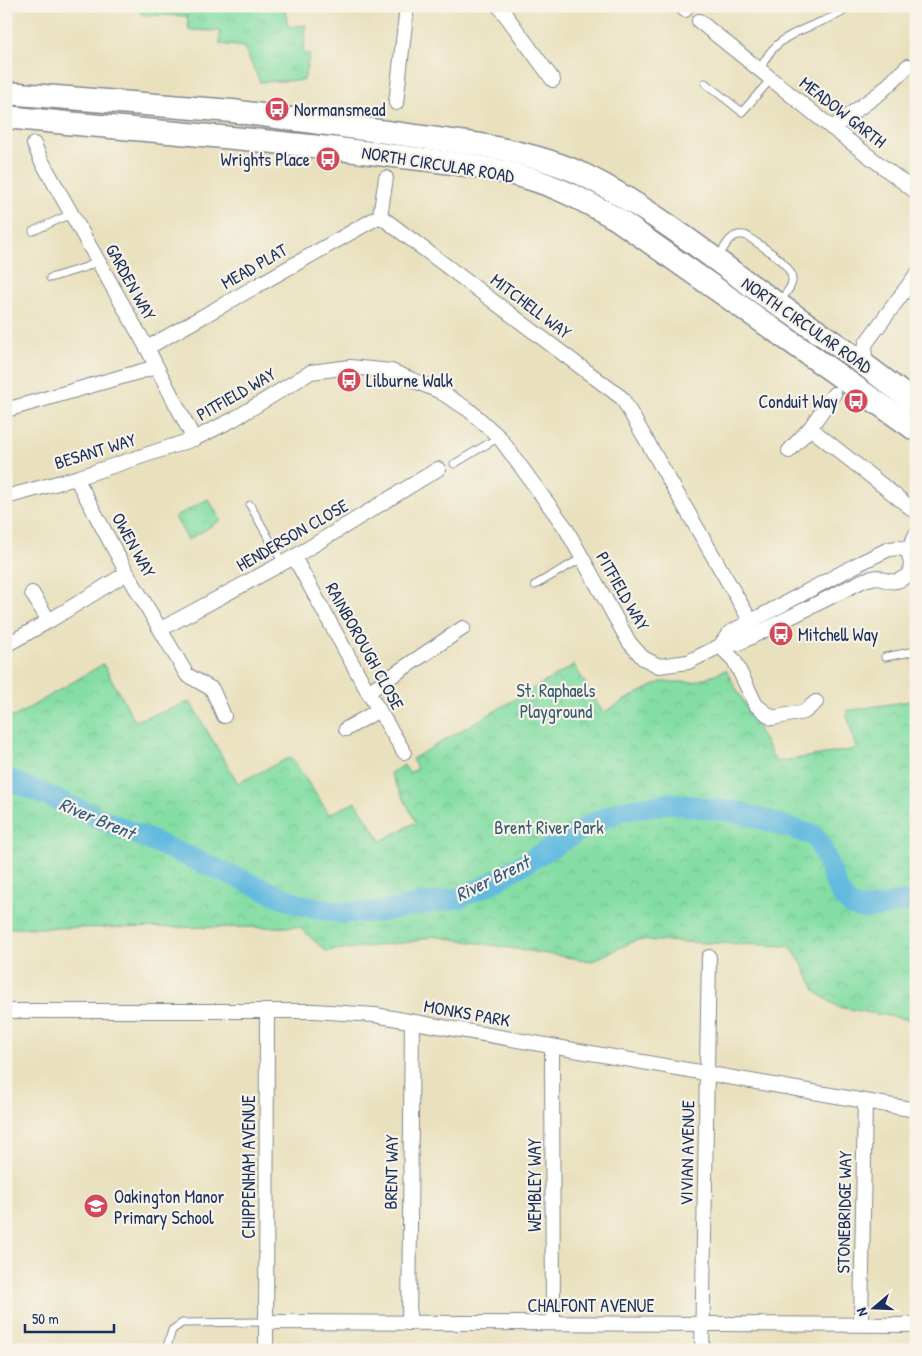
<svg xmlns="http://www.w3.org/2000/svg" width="922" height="1356" font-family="'Patrick Hand',sans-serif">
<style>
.grass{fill:url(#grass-tufts);stroke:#508681}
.park{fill:url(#park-crowns);stroke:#508681}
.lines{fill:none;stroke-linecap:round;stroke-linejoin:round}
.river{stroke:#62badf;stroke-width:21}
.service-casing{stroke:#82888e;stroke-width:9}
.minor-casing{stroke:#82888e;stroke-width:16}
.trunk-casing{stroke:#82888e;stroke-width:25}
.service{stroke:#fff;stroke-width:7}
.minor{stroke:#fff;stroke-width:14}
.trunk{stroke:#fff;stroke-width:22}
.labels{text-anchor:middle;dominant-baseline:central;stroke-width:4.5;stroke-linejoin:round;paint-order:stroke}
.poi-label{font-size:18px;fill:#1b2f5e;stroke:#f7f3e8;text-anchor:start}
.street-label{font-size:18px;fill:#1b2f5e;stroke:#f7f3e8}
.park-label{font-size:18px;fill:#355b70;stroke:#f7f3e8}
.water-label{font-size:19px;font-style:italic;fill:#305985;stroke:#f7f3e8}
</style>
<defs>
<pattern id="grass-tufts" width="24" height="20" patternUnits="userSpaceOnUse" patternTransform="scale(1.25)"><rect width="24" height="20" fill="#84dea4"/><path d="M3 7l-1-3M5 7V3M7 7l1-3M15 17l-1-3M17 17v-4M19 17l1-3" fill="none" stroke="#71bf90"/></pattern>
<pattern id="park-crowns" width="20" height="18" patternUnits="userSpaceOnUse" patternTransform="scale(1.25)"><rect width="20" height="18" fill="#84dea4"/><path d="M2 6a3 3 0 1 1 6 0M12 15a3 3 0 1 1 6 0" fill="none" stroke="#71bf90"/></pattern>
</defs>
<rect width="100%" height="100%" fill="#f7f3e8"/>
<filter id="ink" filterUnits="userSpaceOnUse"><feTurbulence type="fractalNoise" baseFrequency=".02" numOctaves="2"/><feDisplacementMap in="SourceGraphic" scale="10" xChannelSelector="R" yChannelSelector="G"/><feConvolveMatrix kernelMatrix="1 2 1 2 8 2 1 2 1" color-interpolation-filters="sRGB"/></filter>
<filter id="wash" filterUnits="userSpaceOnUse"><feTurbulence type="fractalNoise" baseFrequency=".0096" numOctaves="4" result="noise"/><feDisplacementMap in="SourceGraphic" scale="20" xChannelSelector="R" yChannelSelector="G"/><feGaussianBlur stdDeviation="1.12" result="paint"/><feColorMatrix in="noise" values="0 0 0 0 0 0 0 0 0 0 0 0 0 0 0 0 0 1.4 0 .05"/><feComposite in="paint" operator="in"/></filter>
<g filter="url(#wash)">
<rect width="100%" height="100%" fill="#e9e1be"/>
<path class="grass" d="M 138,6 L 284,6 L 288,27 L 306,25 L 303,53 L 310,54 L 304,80 L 260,82 L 244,47 L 220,44 L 220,31 L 189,30 L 187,16 L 142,15 Z"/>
<g class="park">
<path d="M 208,499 L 221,520 L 188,540 L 175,517 Z"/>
<path d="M 103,664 L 135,721 L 190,702 L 238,783 L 291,757 L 329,814 L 356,802 L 381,841 L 416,822 L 390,773 L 404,765 L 409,773 L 417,769 L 412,759 L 574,665 L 603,713 L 625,700 L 661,682 L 694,682 L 726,670 L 776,762 L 856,749 L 846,711 L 916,700 L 916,1021 L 838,1007 L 816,992 L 802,964 L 790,946 L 636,940 L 592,961 L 434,936 L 411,942 L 326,951 L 299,927 L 6,928 L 6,715 L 14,717 Z"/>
</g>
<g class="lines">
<path class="river" d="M 6,778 L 298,904 L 340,913 L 377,912 L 459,898 L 488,885 L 593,823 L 620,811 L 669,803 L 742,813 L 813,835 C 833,854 830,909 866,909 C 883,908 899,900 916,901"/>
</g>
</g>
<g filter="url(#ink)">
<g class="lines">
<defs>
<g id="service">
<path d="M 761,69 C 772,35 809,28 837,15 C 842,13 846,9 850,6"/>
<path d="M 705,83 L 742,112 L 771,79"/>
<path d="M 33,231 L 71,214"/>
<path d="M 718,258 C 725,247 731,230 747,236 C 760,246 799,266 791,285 C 789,290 784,296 780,301"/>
<path d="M 50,278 L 86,267 L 97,261"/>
<path d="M 454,464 L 499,437"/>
<path d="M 250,505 L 283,563"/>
<path d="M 535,585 L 582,558"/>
<path d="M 885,657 L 916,651"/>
<path d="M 166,1350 L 172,1330 L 182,1323 L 267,1322"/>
</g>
<g id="minor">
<path d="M 499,6 L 553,80"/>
<path d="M 681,6 L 685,10"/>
<path d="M 699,21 L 832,128 L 916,192"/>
<path d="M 396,103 L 407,6"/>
<path d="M 832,128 L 881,92 L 908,66"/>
<path d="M 34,144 L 40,158 L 147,348 L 194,439"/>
<path d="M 380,216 L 622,398 L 750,620"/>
<path d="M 380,216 L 386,178"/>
<path d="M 147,348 L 380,216"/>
<path d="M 869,367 C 864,358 864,353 866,343 L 916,275"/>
<path d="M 6,410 L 156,367"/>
<path d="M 810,428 L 916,512"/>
<path d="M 789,451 L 810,428 L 834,394"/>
<path d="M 76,478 L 127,573 L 187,675 L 212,689 L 224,716"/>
<path d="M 6,497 L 76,478 L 194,439 L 234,419 L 311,372 L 350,367 L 391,371 L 439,391 L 469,410 L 499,437 L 565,527 L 629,642 L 643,658 L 659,666 L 688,662 L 720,646 L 729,633 L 860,563 L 889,549 L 900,548 L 908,551 L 911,563 L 910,573 C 898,584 891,583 877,577 L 864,580 L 739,643 L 720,646"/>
<path d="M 908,551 L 916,534"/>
<path d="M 294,557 L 368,692 L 404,752"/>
<path d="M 32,593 L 49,621"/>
<path d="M 161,629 L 294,557 L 438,469"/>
<path d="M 6,645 L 49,621 L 127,573"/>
<path d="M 720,646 L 734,660 L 756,705 L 772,718 L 804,712 L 816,702"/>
<path d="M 368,692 L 463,628"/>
<path d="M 346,729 L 379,710"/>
<path d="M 6,1011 L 314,1011 L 375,1015 L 916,1110"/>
<path d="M 552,1047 L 553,1323"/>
<path d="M 267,1322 L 916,1325"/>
<path d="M 409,1323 L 412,1022"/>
<path d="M 861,1324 L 865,1101"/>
<path d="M 266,1350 L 267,1012"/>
<path d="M 702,1350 L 709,957"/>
</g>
<g id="trunk">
<path d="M 6,93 L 232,111 L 481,145 C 517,152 553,160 586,176 C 648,207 703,251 759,291 C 786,310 813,328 840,347 C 866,365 891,385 916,404"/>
<path d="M 6,117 C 128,130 250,137 371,153 C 422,160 474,163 524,177 C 557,186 587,202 617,219 L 916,430"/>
</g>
</defs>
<use href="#service" class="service-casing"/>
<use href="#minor" class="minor-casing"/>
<use href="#trunk" class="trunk-casing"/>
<use href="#service" class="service"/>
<use href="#minor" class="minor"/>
<use href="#trunk" class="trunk"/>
</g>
</g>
<defs>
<symbol id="bus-disc" viewBox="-11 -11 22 22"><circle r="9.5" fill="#d1495b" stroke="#f7f3e8"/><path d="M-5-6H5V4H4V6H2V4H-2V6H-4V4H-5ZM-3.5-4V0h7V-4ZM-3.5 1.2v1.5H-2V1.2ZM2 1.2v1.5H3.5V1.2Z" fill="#fff"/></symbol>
<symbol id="school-disc" viewBox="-11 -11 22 22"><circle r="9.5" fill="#d1495b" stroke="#f7f3e8"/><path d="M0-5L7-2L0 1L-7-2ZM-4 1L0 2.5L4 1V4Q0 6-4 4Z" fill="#fff"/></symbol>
</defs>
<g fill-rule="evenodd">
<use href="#bus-disc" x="263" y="95" width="28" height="28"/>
<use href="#bus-disc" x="314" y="145" width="28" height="28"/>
<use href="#bus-disc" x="335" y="366" width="28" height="28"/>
<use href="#bus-disc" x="842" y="387" width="28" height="28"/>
<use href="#bus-disc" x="767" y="620" width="28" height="28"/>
<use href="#school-disc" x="82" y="1192" width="28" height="28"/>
</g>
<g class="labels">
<g class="poi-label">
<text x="294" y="109">Normansmead</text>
<text x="310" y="159" text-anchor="end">Wrights Place</text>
<text x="366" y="380">Lilburne Walk</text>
<text x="838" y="401" text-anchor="end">Conduit Way</text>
<text x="798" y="634">Mitchell Way</text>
<text x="114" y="1196">Oakington Manor<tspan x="114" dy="21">Primary School</tspan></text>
</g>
<g class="street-label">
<text transform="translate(843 112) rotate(38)">MEADOW GARTH</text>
<text transform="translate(438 164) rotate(9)">NORTH CIRCULAR ROAD</text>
<text transform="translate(254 266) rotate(-30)">MEAD PLAT</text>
<text transform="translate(131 282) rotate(61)">GARDEN WAY</text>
<text transform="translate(531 306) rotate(37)">MITCHELL WAY</text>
<text transform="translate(807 325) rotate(35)">NORTH CIRCULAR ROAD</text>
<text transform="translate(236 394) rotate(-30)">PITFIELD WAY</text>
<text transform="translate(95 451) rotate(-17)">BESANT WAY</text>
<text transform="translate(292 535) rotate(-30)">HENDERSON CLOSE</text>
<text transform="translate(134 545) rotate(61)">OWEN WAY</text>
<text transform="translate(623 591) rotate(60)">PITFIELD WAY</text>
<text transform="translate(365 646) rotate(61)">RAINBOROUGH CLOSE</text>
<text transform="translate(467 1013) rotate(10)">MONKS PARK</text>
<text transform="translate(687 1153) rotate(-89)">VIVIAN AVENUE</text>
<text transform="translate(248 1167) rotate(-90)">CHIPPENHAM AVENUE</text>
<text transform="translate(391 1172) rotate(-89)">BRENT WAY</text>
<text transform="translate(534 1185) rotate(-90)">WEMBLEY WAY</text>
<text transform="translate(844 1212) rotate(-89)">STONEBRIDGE WAY</text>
<text x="591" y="1305">CHALFONT AVENUE</text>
</g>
<g class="park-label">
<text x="556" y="690">St. Raphaels<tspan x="556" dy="21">Playground</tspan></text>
<text x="549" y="827">Brent River Park</text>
</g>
<g class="water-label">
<text transform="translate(97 818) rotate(23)">River Brent</text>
<text transform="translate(492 878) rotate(-26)">River Brent</text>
</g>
</g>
<rect width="922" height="1356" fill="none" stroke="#f7f3e8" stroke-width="25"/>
<g transform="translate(874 1308) rotate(251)" stroke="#f7f3e8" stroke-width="4" paint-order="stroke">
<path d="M0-4L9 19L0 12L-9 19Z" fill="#1b2f5e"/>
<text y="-8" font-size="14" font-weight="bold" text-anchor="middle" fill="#1b2f5e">N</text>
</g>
<path d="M25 1324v8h89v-8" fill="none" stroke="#1b2f5e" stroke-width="2.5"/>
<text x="32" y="1324" font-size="15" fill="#1b2f5e" stroke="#f7f3e8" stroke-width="4" paint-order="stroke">50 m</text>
</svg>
